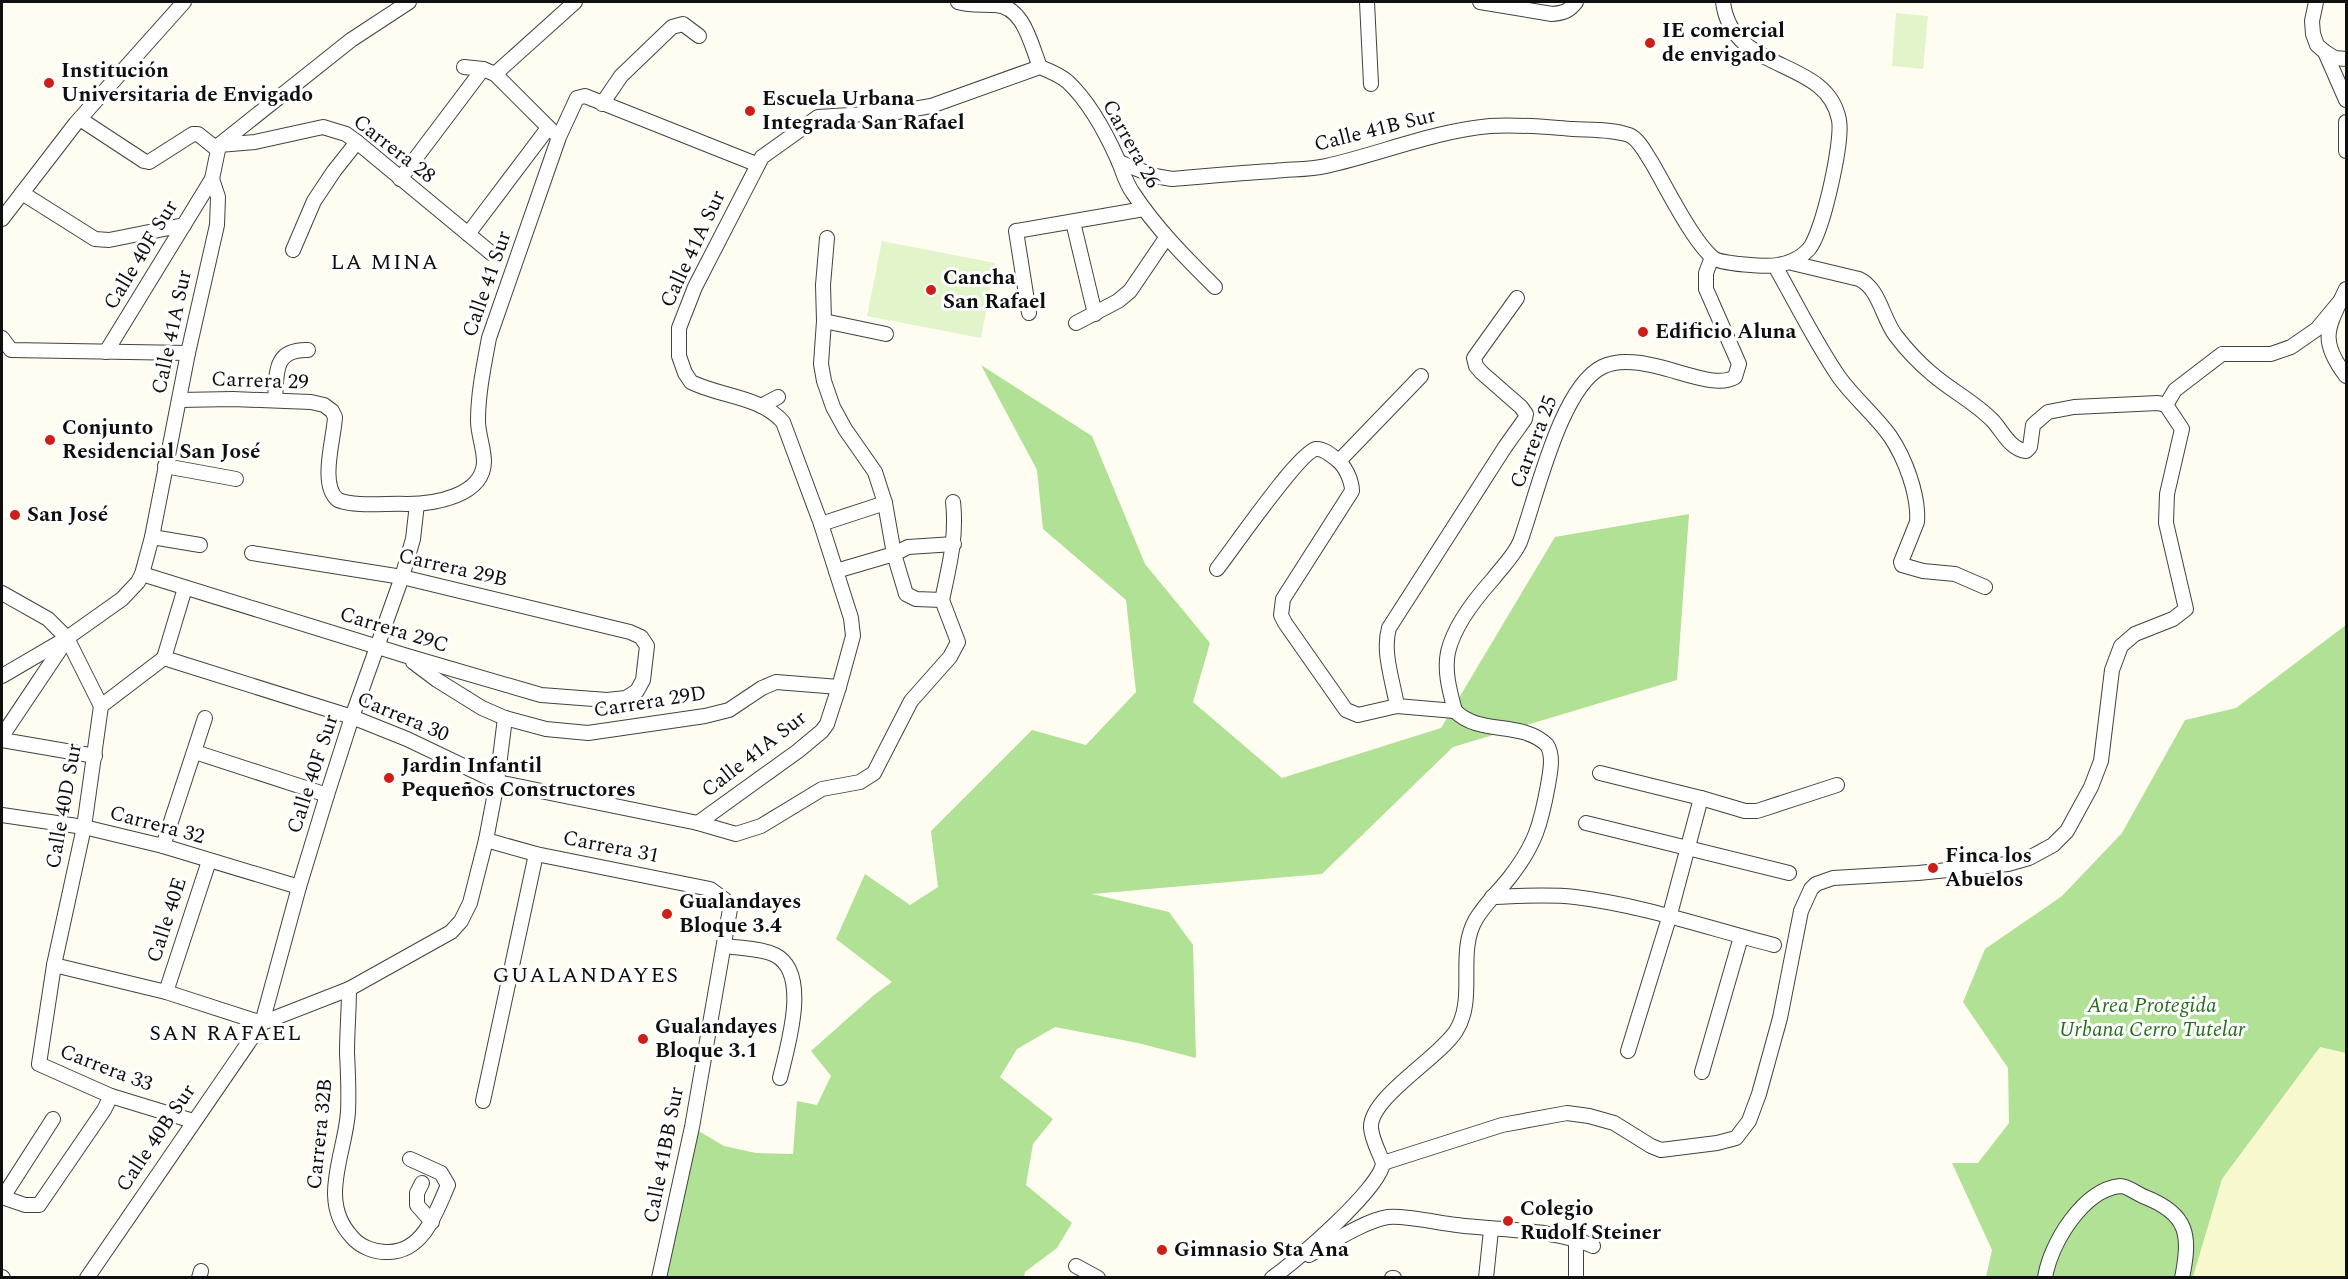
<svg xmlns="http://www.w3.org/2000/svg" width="2348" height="1279" font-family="Spectral,serif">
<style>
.farmland{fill:#f8f8ce}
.forest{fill:#b0e194}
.pitch{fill:#e2f4c9}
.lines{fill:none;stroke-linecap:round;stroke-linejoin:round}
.minor-casing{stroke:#424242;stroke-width:16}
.minor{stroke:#fff;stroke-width:14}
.poi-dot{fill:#ce1e18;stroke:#fff;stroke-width:2}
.labels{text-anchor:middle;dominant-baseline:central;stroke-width:6;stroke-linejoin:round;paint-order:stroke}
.poi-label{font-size:21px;font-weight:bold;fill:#0f0f0f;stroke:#fff;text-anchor:start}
.street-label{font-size:21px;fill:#0f0f0f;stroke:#fff}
.park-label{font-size:21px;font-style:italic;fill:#236e18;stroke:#fff}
.neighbourhood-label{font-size:22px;letter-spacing:1.5px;fill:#0f0f0f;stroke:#fff}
</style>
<rect width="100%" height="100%" fill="#fffdf1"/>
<path class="farmland" d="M 2320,1046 L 2346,1053 L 2346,1277 L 2193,1278 L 2222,1179 Z"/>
<g class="forest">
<path d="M 981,365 L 1092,436 L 1145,564 L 1210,643 L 1193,702 L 1282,778 L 1441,728 L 1555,537 L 1689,514 L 1677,680 L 1453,747 L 1322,874 L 1092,894 L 1169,912 L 1193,945 L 1196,1058 L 1138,1043 L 1055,1027 L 1017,1049 L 1000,1077 L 1053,1119 L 1033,1144 L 1026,1185 L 1072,1223 L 1057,1248 L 1025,1272 L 1024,1277 L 654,1278 L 692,1127 L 724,1146 L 756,1153 L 793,1154 L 797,1101 L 817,1105 L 831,1076 L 811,1051 L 874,995 L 892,982 L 836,939 L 865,874 L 910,905 L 938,887 L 931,831 L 1032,730 L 1086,745 L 1136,692 L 1126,600 L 1043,529 L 1037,470 Z"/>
<path d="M 2346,625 L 2346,1053 L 2320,1047 L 2222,1179 L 2193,1277 L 1986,1277 L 1992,1250 L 1952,1163 L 1978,1163 L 2009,1123 L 2008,1068 L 1963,1002 L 1985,949 L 2062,896 L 2122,833 L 2185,720 L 2236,708 Z"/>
</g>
<g class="pitch">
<path d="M 1896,13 L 1928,16 L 1923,69 L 1892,66 Z"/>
<path d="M 882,241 L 995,263 L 981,338 L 867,316 Z"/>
</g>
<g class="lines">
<defs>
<g id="minor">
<path d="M 958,2 C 971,6 982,4 995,5 C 1024,6 1031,45 1040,67"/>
<path d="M 1367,2 L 1371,84"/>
<path d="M 1480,2 L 1552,14 C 1564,13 1569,11 1576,2"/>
<path d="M 2316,2 L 2312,21 L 2313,34 L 2317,45 L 2325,52 L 2346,100"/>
<path d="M 2325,52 L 2335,58 L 2346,59"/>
<path d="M 464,67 L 483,69 L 495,74 L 553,132"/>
<path d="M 495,74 L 575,2"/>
<path d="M 602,104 L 621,76 L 672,27 L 683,24 L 699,36"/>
<path d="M 80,119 L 144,161 L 149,162 L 193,134 L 198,134 L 218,150"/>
<path d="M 2346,122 L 2346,151"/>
<path d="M 219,145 L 255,142 L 323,127 L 346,134 L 357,142 L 491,253"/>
<path d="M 1119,162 L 1155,176 L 1172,179 C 1206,176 1240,173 1274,171 C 1291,169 1309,170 1326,166 C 1380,154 1434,131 1490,126 C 1518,124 1545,127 1573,129 C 1590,130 1612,129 1629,135 C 1639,139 1646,154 1652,163 C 1666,187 1692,240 1713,258 C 1721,264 1767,267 1778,265 C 1790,263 1801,258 1809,249 C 1823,232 1843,141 1839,120 C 1827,56 1732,75 1723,2"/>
<path d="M 400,179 L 483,69"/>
<path d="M 22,193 L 95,239 L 109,240 L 184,225"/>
<path d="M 2,219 L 76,123 L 184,2"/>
<path d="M 1073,222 L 1095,314"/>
<path d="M 468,234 L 548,128"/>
<path d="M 827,238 L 823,285 L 824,321 L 821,364 L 824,381 L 833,407 L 845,429 L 875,472 L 885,503 L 894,554 L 906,594 L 916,599 L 942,600"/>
<path d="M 293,250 L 314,201 L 334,171 L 357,142"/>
<path d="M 1775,266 C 1796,303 1815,342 1839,377 C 1854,398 1875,415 1890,436 C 1905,458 1919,495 1917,522 L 1901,562 L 1902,565 L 1923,571 L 1955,574 L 1985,587"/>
<path d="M 2346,289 C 2328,328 2318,339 2346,376"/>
<path d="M 1029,313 L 1016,231 L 1144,209"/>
<path d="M 824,321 L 886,334"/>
<path d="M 1076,323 L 1118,301 L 1130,291 L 1166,238"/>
<path d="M 2,338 L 11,350 L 188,353"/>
<path d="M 106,352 L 212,179 L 219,145 L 351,40 L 409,2"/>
<path d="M 179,400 L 233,399 L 311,402 L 324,405 L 332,411 L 335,417 C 334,439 319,485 338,500 C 355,507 387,503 407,504 C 434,504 483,496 484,462 C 484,448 478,434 478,421 C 478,393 484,365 489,338 L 559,137 L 577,98 L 585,96 L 756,164"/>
<path d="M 275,400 C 277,373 273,349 308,350"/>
<path d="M 2166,405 L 2175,390 L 2222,354 L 2271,354 L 2291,347 L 2317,329 L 2341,300"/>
<path d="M 761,406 L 778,397"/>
<path d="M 1339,461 L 1421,376"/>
<path d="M 165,466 L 236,479"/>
<path d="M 821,524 L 885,503"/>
<path d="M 152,537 L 200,545"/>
<path d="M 1217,569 C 1232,550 1299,452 1316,449 C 1323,448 1331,455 1336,459 C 1345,465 1352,481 1352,491 L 1283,599 L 1281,615 L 1285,623 L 1346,710 L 1358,715 L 1397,706 L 1455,711"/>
<path d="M 836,571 L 894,554 L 908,547 L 954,544"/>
<path d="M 142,574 L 407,656 L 541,695 L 607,700 L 626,698 L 637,691 L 643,680 L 647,646 L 641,637 L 630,632 L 402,577 L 252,553"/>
<path d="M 185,588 L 164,658 L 101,706 L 84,827 L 54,965 L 39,1064 L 111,1096 L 193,1121"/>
<path d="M 2,593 L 48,619 L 67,638 L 101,706"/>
<path d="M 942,600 C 949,567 957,537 953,502"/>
<path d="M 164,658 L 352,717 L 407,739 L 497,782 L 698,823 L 736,834 L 761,826 L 822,789 L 860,782 L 874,773 L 911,701 L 950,657 L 958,642 L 942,600"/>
<path d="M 413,662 L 437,680 L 482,708 L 505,718 L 546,729 L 588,733 L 705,716 L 729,710 L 762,688 L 776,682 L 839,687"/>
<path d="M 2,676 L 67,638 L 122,599 L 138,582 L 142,574 L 152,537 L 188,353 L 217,225 L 218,197 L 212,179"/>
<path d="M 1397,706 C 1393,681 1382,652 1389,628 L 1505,447 L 1525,419 L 1526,414 L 1521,407 L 1481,372 L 1476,366 L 1474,358 L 1517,298"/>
<path d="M 1455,711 C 1450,692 1444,672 1448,652 C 1454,626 1475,599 1493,579 C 1502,567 1514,556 1520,542 C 1536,499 1560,388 1602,367 C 1643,347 1708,394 1735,377 L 1739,364 L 1706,289 L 1706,273 L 1712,257"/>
<path d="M 2,736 L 65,642"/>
<path d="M 2,740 L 95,756"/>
<path d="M 195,752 L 327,795"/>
<path d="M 1600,773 L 1701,798 L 1745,811 L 1757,811 L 1837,785"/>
<path d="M 2,815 L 84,827 L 163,846 L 299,887"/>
<path d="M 698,823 L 798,751 L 822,731 L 827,724 L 839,687 L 853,636 L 851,618 L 821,524 L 783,422 C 760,396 721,397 691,382 L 685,373 L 679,356 L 679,328 L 695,287 L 762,157 L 818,117 L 897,112 L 931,106 L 1040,67 C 1050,71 1060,75 1068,82 C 1089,102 1106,133 1118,160 C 1123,171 1125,182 1133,193 C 1156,228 1185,257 1215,287"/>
<path d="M 1586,823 L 1789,873"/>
<path d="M 486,840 L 536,854 L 710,889 L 725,900 L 730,909 L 692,1127 L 659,1278"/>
<path d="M 163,846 L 205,718"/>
<path d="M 1492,897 C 1520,896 1547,894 1575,897 C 1642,905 1708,928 1774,945"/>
<path d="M 724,946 C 740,948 760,948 775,955 C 811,973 787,1048 780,1078"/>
<path d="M 54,965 L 166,992 L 262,1023 L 349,989 L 451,932 L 461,921 L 470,903 L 486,840 L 497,782 L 505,718"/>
<path d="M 349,989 C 349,1010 347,1031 347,1053 C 348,1072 349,1092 348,1112 C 345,1155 318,1201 352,1237 C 360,1247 376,1253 389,1252 C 424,1251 436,1212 448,1185 L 441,1173 L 410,1159"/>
<path d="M 166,992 L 209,861"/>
<path d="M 1628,1051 L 1669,918 L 1701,798"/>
<path d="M 1702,1072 L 1741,937"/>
<path d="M 483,1101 L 536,854"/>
<path d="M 1383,1163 L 1502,1125 L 1567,1113 L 1589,1116 L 1614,1123 L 1651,1146 L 1661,1150 L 1717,1143 L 1736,1138 L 1749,1121 L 1759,1094 L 1780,1018 L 1801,911 L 1811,889 L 1816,884 L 1833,878 L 1918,873 L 2008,864 L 2029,858 L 2053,845 L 2067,831 L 2091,787 L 2101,761 L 2112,670 L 2121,646 L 2135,634 L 2173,619 L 2186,609 L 2166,523 L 2167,494 L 2182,429 L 2166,405 L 2158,403 L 2074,407 L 2048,412 L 2033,425 L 2030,447 L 2026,451 C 2010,449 2003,432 1993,421 C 1975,402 1950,390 1931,373 C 1918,362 1906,349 1896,336 C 1882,318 1880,289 1859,279 L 1792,263"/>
<path d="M 422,1183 L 417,1193 L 417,1205 L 432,1222"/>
<path d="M 2,1197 L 25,1205 L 39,1205 L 104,1110 L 111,1096"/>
<path d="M 3,1197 L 53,1119"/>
<path d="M 1576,1238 L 1576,1278"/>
<path d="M 1309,1255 C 1329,1244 1366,1220 1388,1217 C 1404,1215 1439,1223 1457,1225 C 1502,1231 1551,1228 1593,1246"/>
<path d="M 1076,1266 L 1098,1278"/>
<path d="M 2,1277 L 3,1278"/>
<path d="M 87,1278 L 262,1023 L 299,887 L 327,795 L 352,717 L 402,577 L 413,539 L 417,504"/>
<path d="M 199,1278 L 201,1271"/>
<path d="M 1272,1278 C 1295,1262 1381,1188 1383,1163 C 1379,1152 1372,1140 1371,1128 C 1369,1098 1439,1058 1456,1031 C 1477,998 1456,953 1476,919 C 1485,904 1499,891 1510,877 C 1535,845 1541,824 1548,785 C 1550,773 1554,756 1547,745 C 1521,720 1480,736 1455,711"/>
<path d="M 1392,1278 L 1394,1278"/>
<path d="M 1486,1278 L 1491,1230"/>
<path d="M 2045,1278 C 2050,1244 2083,1190 2120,1186 C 2128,1186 2137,1194 2145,1197 C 2188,1214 2191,1235 2182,1278"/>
</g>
</defs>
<use href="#minor" class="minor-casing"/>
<use href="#minor" class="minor"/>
</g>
<g class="poi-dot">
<circle cx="1650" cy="43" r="6"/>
<circle cx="49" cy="83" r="6"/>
<circle cx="750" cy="111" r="6"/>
<circle cx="931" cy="290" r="6"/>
<circle cx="1643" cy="332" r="6"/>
<circle cx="50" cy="440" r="6"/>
<circle cx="15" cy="515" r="6"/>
<circle cx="389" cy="778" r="6"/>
<circle cx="1933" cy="868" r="6"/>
<circle cx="667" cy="914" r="6"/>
<circle cx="643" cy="1039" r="6"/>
<circle cx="1508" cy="1221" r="6"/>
<circle cx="1162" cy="1250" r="6"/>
</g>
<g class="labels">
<g class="poi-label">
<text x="1662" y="31">IE comercial<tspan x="1662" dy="24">de envigado</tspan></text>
<text x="61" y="71">Institución<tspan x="61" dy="24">Universitaria de Envigado</tspan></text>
<text x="762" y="99">Escuela Urbana<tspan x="762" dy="24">Integrada San Rafael</tspan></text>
<text x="943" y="278">Cancha<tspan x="943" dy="24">San Rafael</tspan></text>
<text x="1655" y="332">Edificio Aluna</text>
<text x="62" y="428">Conjunto<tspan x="62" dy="24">Residencial San José</tspan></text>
<text x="27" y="515">San José</text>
<text x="401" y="766">Jardin Infantil<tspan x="401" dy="24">Pequeños Constructores</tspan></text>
<text x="1945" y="856">Finca los<tspan x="1945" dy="24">Abuelos</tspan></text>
<text x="679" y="902">Gualandayes<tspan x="679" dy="24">Bloque 3.4</tspan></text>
<text x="655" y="1027">Gualandayes<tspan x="655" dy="24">Bloque 3.1</tspan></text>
<text x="1520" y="1209">Colegio<tspan x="1520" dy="24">Rudolf Steiner</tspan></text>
<text x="1174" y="1250">Gimnasio Sta Ana</text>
</g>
<g class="street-label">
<text transform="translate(1375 130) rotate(-14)">Calle 41B Sur</text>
<text transform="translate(1131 144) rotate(61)">Carrera 26</text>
<text transform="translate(394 149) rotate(38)">Carrera 28</text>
<text transform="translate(693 249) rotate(-65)">Calle 41A Sur</text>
<text transform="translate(141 255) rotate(-59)">Calle 40F Sur</text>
<text transform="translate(487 284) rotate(-71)">Calle 41 Sur</text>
<text transform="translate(172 332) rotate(-78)">Calle 41A Sur</text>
<text transform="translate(260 381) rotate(2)">Carrera 29</text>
<text transform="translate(1534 442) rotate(-69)">Carrera 25</text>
<text transform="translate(453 568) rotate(13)">Carrera 29B</text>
<text transform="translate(394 630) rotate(17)">Carrera 29C</text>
<text transform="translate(650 702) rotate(-9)">Carrera 29D</text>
<text transform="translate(403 717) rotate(23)">Carrera 30</text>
<text transform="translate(754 754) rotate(-38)">Calle 41A Sur</text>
<text transform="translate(313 774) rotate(-72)">Calle 40F Sur</text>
<text transform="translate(64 806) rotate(-80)">Calle 40D Sur</text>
<text transform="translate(157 825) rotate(15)">Carrera 32</text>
<text transform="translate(611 847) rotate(11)">Carrera 31</text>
<text transform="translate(167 920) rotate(-72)">Calle 40E</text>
<text transform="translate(106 1068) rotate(21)">Carrera 33</text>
<text transform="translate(320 1134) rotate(-84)">Carrera 32B</text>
<text transform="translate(156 1138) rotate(-56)">Calle 40B Sur</text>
<text transform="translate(664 1155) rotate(-79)">Calle 41BB Sur</text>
</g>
<g class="park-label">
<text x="2152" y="1006">Area Protegida<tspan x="2152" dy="24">Urbana Cerro Tutelar</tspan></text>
</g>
<g class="neighbourhood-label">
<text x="385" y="262">LA MINA</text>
<text x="586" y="975">GUALANDAYES</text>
<text x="226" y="1033">SAN RAFAEL</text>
</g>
</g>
<rect width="2348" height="1279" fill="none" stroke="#0f0f0f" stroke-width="6"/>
</svg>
